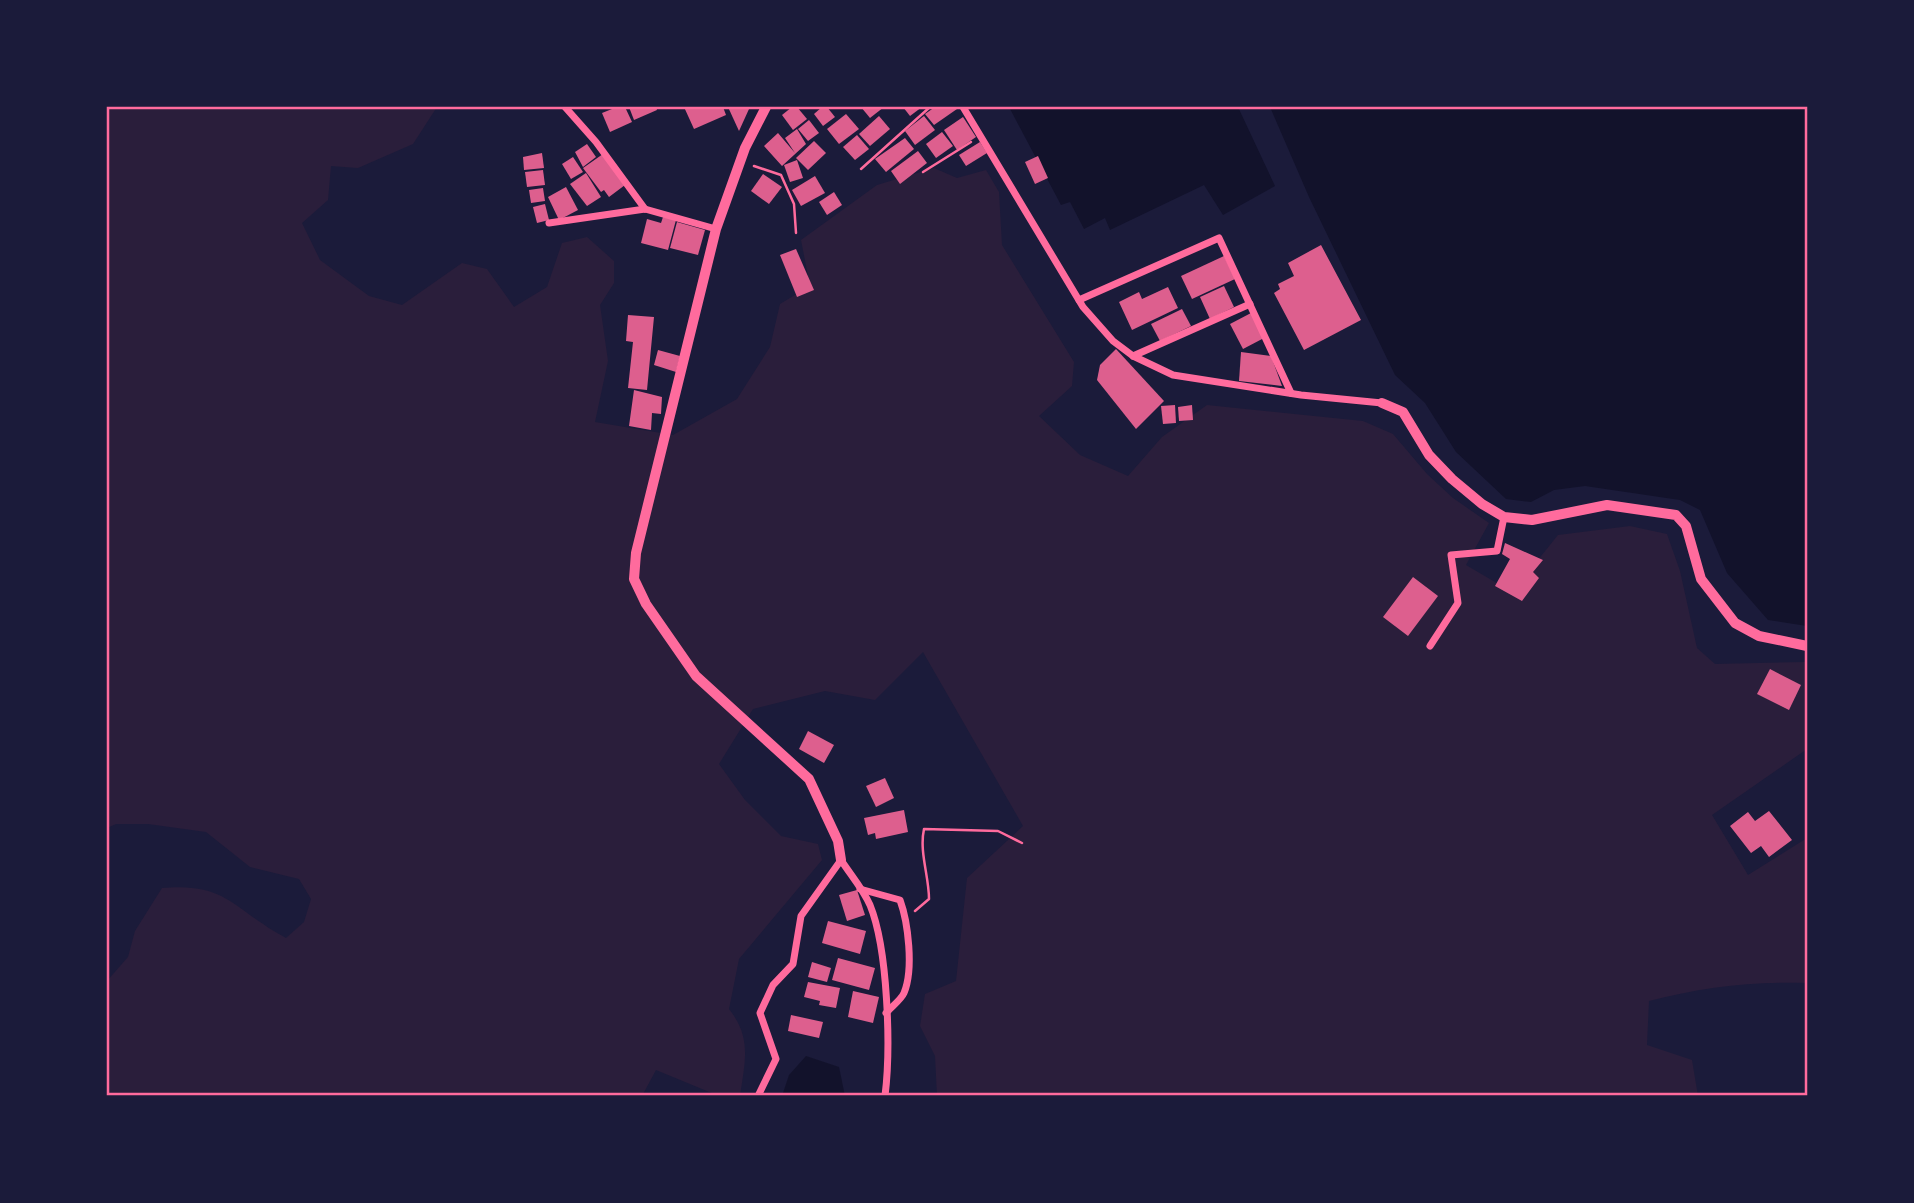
<svg xmlns="http://www.w3.org/2000/svg" width="1914" height="1203" font-family="Lato,sans-serif">
<style>
.green{fill:#2a1e3b}
.water{fill:#12122b}
.building{fill:#dd5f8e}
.lines{fill:none;stroke-linecap:round;stroke-linejoin:round}
.path{stroke:#ff6b9d;stroke-width:2.5}
.minor{stroke:#ff6b9d;stroke-width:7}
.tertiary{stroke:#ff6b9d;stroke-width:10}
.neatline{fill:none;stroke:#ff6b9d;stroke-width:2.5}
</style>
<rect width="100%" height="100%" fill="#1b1b3a"/>
<path class="green" d="M 107,107 L 437,107 L 413,144 L 358,168 L 331,166 L 328,200 L 302,223 L 320,260 L 369,296 L 402,305 L 462,263 L 487,269 L 514,307 L 547,287 L 562,243 L 587,237 L 614,261 L 614,283 L 600,305 L 608,361 L 595,422 L 673,435 L 737,399 L 770,347 L 780,304 L 810,286 L 801,240 L 877,185 L 934,168 L 957,178 L 986,170 L 999,192 L 1002,245 L 1074,362 L 1072,386 L 1039,416 L 1080,455 L 1128,476 L 1162,437 L 1207,405 L 1363,421 L 1393,434 L 1427,474 L 1453,498 L 1489,523 L 1466,565 L 1512,592 L 1558,535 L 1630,526 L 1667,534 L 1680,571 L 1697,648 L 1715,664 L 1805,662 L 1807,749 L 1712,815 L 1748,875 L 1807,838 L 1807,983 C 1753,981 1702,987 1649,1001 L 1647,1045 L 1692,1060 L 1698,1096 L 937,1096 L 935,1056 L 920,1026 L 925,994 L 956,981 L 967,878 L 1023,826 L 923,652 L 875,700 L 825,691 L 753,709 L 719,764 L 745,800 L 781,836 L 818,844 L 822,860 L 739,959 L 729,1009 C 752,1038 745,1061 740,1096 L 719,1096 L 656,1070 L 642,1096 L 107,1096 L 107,981 L 128,957 L 135,931 L 162,888 C 228,882 233,910 286,938 L 304,922 L 311,899 L 299,879 L 250,867 L 206,832 L 148,824 L 116,824 L 107,828 Z"/>
<g class="water">
<path d="M 1009,107 L 1238,107 L 1275,186 L 1223,215 L 1204,185 L 1110,230 L 1105,218 L 1084,229 L 1070,202 L 1061,205 Z"/>
<path d="M 1270,107 L 1807,107 L 1807,626 L 1768,620 L 1727,573 L 1700,510 L 1680,500 L 1585,486 L 1554,490 L 1531,502 L 1506,499 L 1456,452 L 1425,403 L 1395,375 L 1309,197 Z"/>
<path d="M 806,1056 L 839,1067 L 845,1096 L 782,1096 L 789,1075 Z"/>
</g>
<g class="building">
<path d="M 617,107 L 625,107 L 632,122 L 610,132 L 602,113 Z"/>
<path d="M 629,107 L 656,107 L 657,110 L 634,120 Z"/>
<path d="M 684,107 L 723,107 L 726,115 L 694,129 Z"/>
<path d="M 728,107 L 749,109 L 739,131 Z"/>
<path d="M 792,107 L 797,107 L 807,119 L 793,130 L 782,115 Z"/>
<path d="M 822,107 L 827,107 L 835,117 L 823,126 L 814,114 Z"/>
<path d="M 861,107 L 884,107 L 870,118 Z"/>
<path d="M 903,107 L 922,107 L 910,116 Z"/>
<path d="M 935,107 L 955,107 L 957,109 L 934,125 L 925,114 Z"/>
<path d="M 846,114 L 859,129 L 839,144 L 827,129 Z"/>
<path d="M 879,116 L 890,129 L 870,146 L 859,134 Z"/>
<path d="M 924,116 L 935,130 L 915,145 L 905,131 Z"/>
<path d="M 963,117 L 976,137 L 957,150 L 944,130 Z"/>
<path d="M 809,120 L 819,133 L 808,141 L 798,129 Z"/>
<path d="M 797,129 L 806,144 L 782,166 L 764,146 L 778,133 L 795,153 L 785,138 Z"/>
<path d="M 942,132 L 953,146 L 936,158 L 926,144 Z"/>
<path d="M 857,135 L 869,149 L 855,160 L 843,147 Z"/>
<path d="M 905,138 L 914,149 L 886,172 L 875,159 Z"/>
<path d="M 814,141 L 826,153 L 808,170 L 796,158 Z"/>
<path d="M 980,142 L 987,153 L 966,166 L 959,155 Z"/>
<path d="M 587,144 L 596,157 L 583,167 L 575,152 Z"/>
<path d="M 918,151 L 927,163 L 900,184 L 891,171 Z"/>
<path d="M 542,153 L 544,168 L 524,170 L 523,157 Z"/>
<path d="M 603,154 L 625,185 L 609,197 L 604,190 L 601,192 L 583,168 Z"/>
<path d="M 1038,156 L 1048,178 L 1035,184 L 1025,162 Z"/>
<path d="M 573,157 L 583,172 L 571,179 L 562,164 Z"/>
<path d="M 797,160 L 803,178 L 790,182 L 784,165 Z"/>
<path d="M 543,170 L 545,185 L 527,187 L 525,172 Z"/>
<path d="M 586,173 L 601,197 L 587,206 L 570,184 Z"/>
<path d="M 763,174 L 782,187 L 769,204 L 751,191 Z"/>
<path d="M 815,176 L 825,193 L 801,206 L 792,190 Z"/>
<path d="M 566,187 L 578,210 L 559,220 L 548,197 Z"/>
<path d="M 543,188 L 545,201 L 531,203 L 529,190 Z"/>
<path d="M 834,192 L 842,205 L 827,215 L 819,202 Z"/>
<path d="M 545,204 L 549,220 L 537,223 L 533,207 Z"/>
<path d="M 663,217 L 676,220 L 668,250 L 641,243 L 647,219 L 661,223 Z"/>
<path d="M 677,222 L 705,230 L 698,255 L 670,248 Z"/>
<path d="M 1321,245 L 1361,320 L 1304,350 L 1274,293 L 1280,289 L 1278,284 L 1294,276 L 1288,263 Z"/>
<path d="M 796,249 L 814,290 L 797,297 L 780,255 Z"/>
<path d="M 1224,256 L 1235,279 L 1192,299 L 1181,276 Z"/>
<path d="M 1224,286 L 1234,307 L 1210,319 L 1200,297 Z"/>
<path d="M 1168,287 L 1178,308 L 1132,330 L 1119,302 L 1139,292 L 1142,299 Z"/>
<path d="M 1182,309 L 1191,326 L 1160,341 L 1151,324 Z"/>
<path d="M 1251,313 L 1264,338 L 1243,349 L 1230,324 Z"/>
<path d="M 628,315 L 654,317 L 647,390 L 628,388 L 633,342 L 626,341 Z"/>
<path d="M 1116,349 L 1164,401 L 1136,429 L 1097,380 L 1100,365 Z"/>
<path d="M 658,350 L 680,356 L 676,372 L 654,365 Z"/>
<path d="M 1241,352 L 1271,356 L 1282,386 L 1239,381 Z"/>
<path d="M 634,390 L 662,397 L 661,414 L 652,413 L 651,430 L 629,426 Z"/>
<path d="M 1175,405 L 1176,423 L 1163,424 L 1161,406 Z"/>
<path d="M 1192,405 L 1193,420 L 1179,421 L 1178,407 Z"/>
<path d="M 1505,543 L 1543,560 L 1533,572 L 1539,578 L 1522,601 L 1495,586 L 1510,559 L 1502,554 Z"/>
<path d="M 1413,577 L 1438,596 L 1408,636 L 1383,617 Z"/>
<path d="M 1770,669 L 1801,685 L 1789,710 L 1757,694 Z"/>
<path d="M 808,731 L 834,745 L 824,763 L 799,749 Z"/>
<path d="M 885,778 L 894,798 L 876,807 L 866,786 Z"/>
<path d="M 904,810 L 908,832 L 876,839 L 875,833 L 868,835 L 864,818 Z"/>
<path d="M 1769,811 L 1792,840 L 1769,857 L 1761,846 L 1751,853 L 1730,826 L 1748,812 L 1755,821 Z"/>
<path d="M 857,890 L 865,915 L 847,921 L 839,895 Z"/>
<path d="M 828,921 L 866,931 L 860,954 L 822,943 Z"/>
<path d="M 838,958 L 875,968 L 869,990 L 832,980 Z"/>
<path d="M 812,962 L 831,968 L 827,982 L 808,977 Z"/>
<path d="M 808,982 L 840,988 L 836,1008 L 819,1005 L 820,1001 L 804,997 Z"/>
<path d="M 853,991 L 879,997 L 873,1023 L 848,1017 Z"/>
<path d="M 791,1015 L 823,1022 L 819,1038 L 788,1031 Z"/>
</g>
<g class="lines">
<g class="path">
<path d="M 754,166 L 781,175 L 794,204 L 796,233"/>
<path d="M 861,169 L 930,107"/>
<path d="M 923,172 L 971,142"/>
<path d="M 915,911 L 929,899 C 929,876 919,852 924,829 L 998,831 L 1022,843"/>
</g>
<g class="minor">
<path d="M 565,107 L 596,142 L 645,209"/>
<path d="M 963,107 L 1083,307 L 1113,341 L 1133,356 L 1173,375 L 1301,395 L 1382,403"/>
<path d="M 549,223 L 645,209 L 716,229"/>
<path d="M 1079,300 L 1219,238 L 1291,393"/>
<path d="M 1133,356 L 1250,304"/>
<path d="M 1430,646 L 1458,603 L 1451,555 L 1497,551 L 1504,517"/>
<path d="M 860,889 L 900,900 C 908,922 914,969 904,993 C 901,1000 891,1007 886,1013"/>
<path d="M 758,1096 L 776,1059 L 760,1013 L 773,985 L 793,964 L 801,916 L 841,860 C 850,874 863,889 870,905 C 888,949 891,1048 885,1096"/>
</g>
<g class="tertiary">
<path d="M 766,107 L 745,148 L 716,229 L 636,553 L 634,579 L 646,604 L 696,676 L 809,779 L 838,841 L 841,860"/>
<path d="M 1382,403 L 1403,412 L 1429,455 L 1452,479 L 1482,504 L 1504,517 L 1532,520 L 1607,505 L 1676,515 L 1686,526 L 1701,579 L 1735,623 L 1759,636 L 1807,646"/>
</g>
</g>
<rect width="1914" height="1203" fill="none" stroke="#1b1b3a" stroke-width="217"/>
<rect x="108" y="108" width="1698" height="986" class="neatline"/>
</svg>
